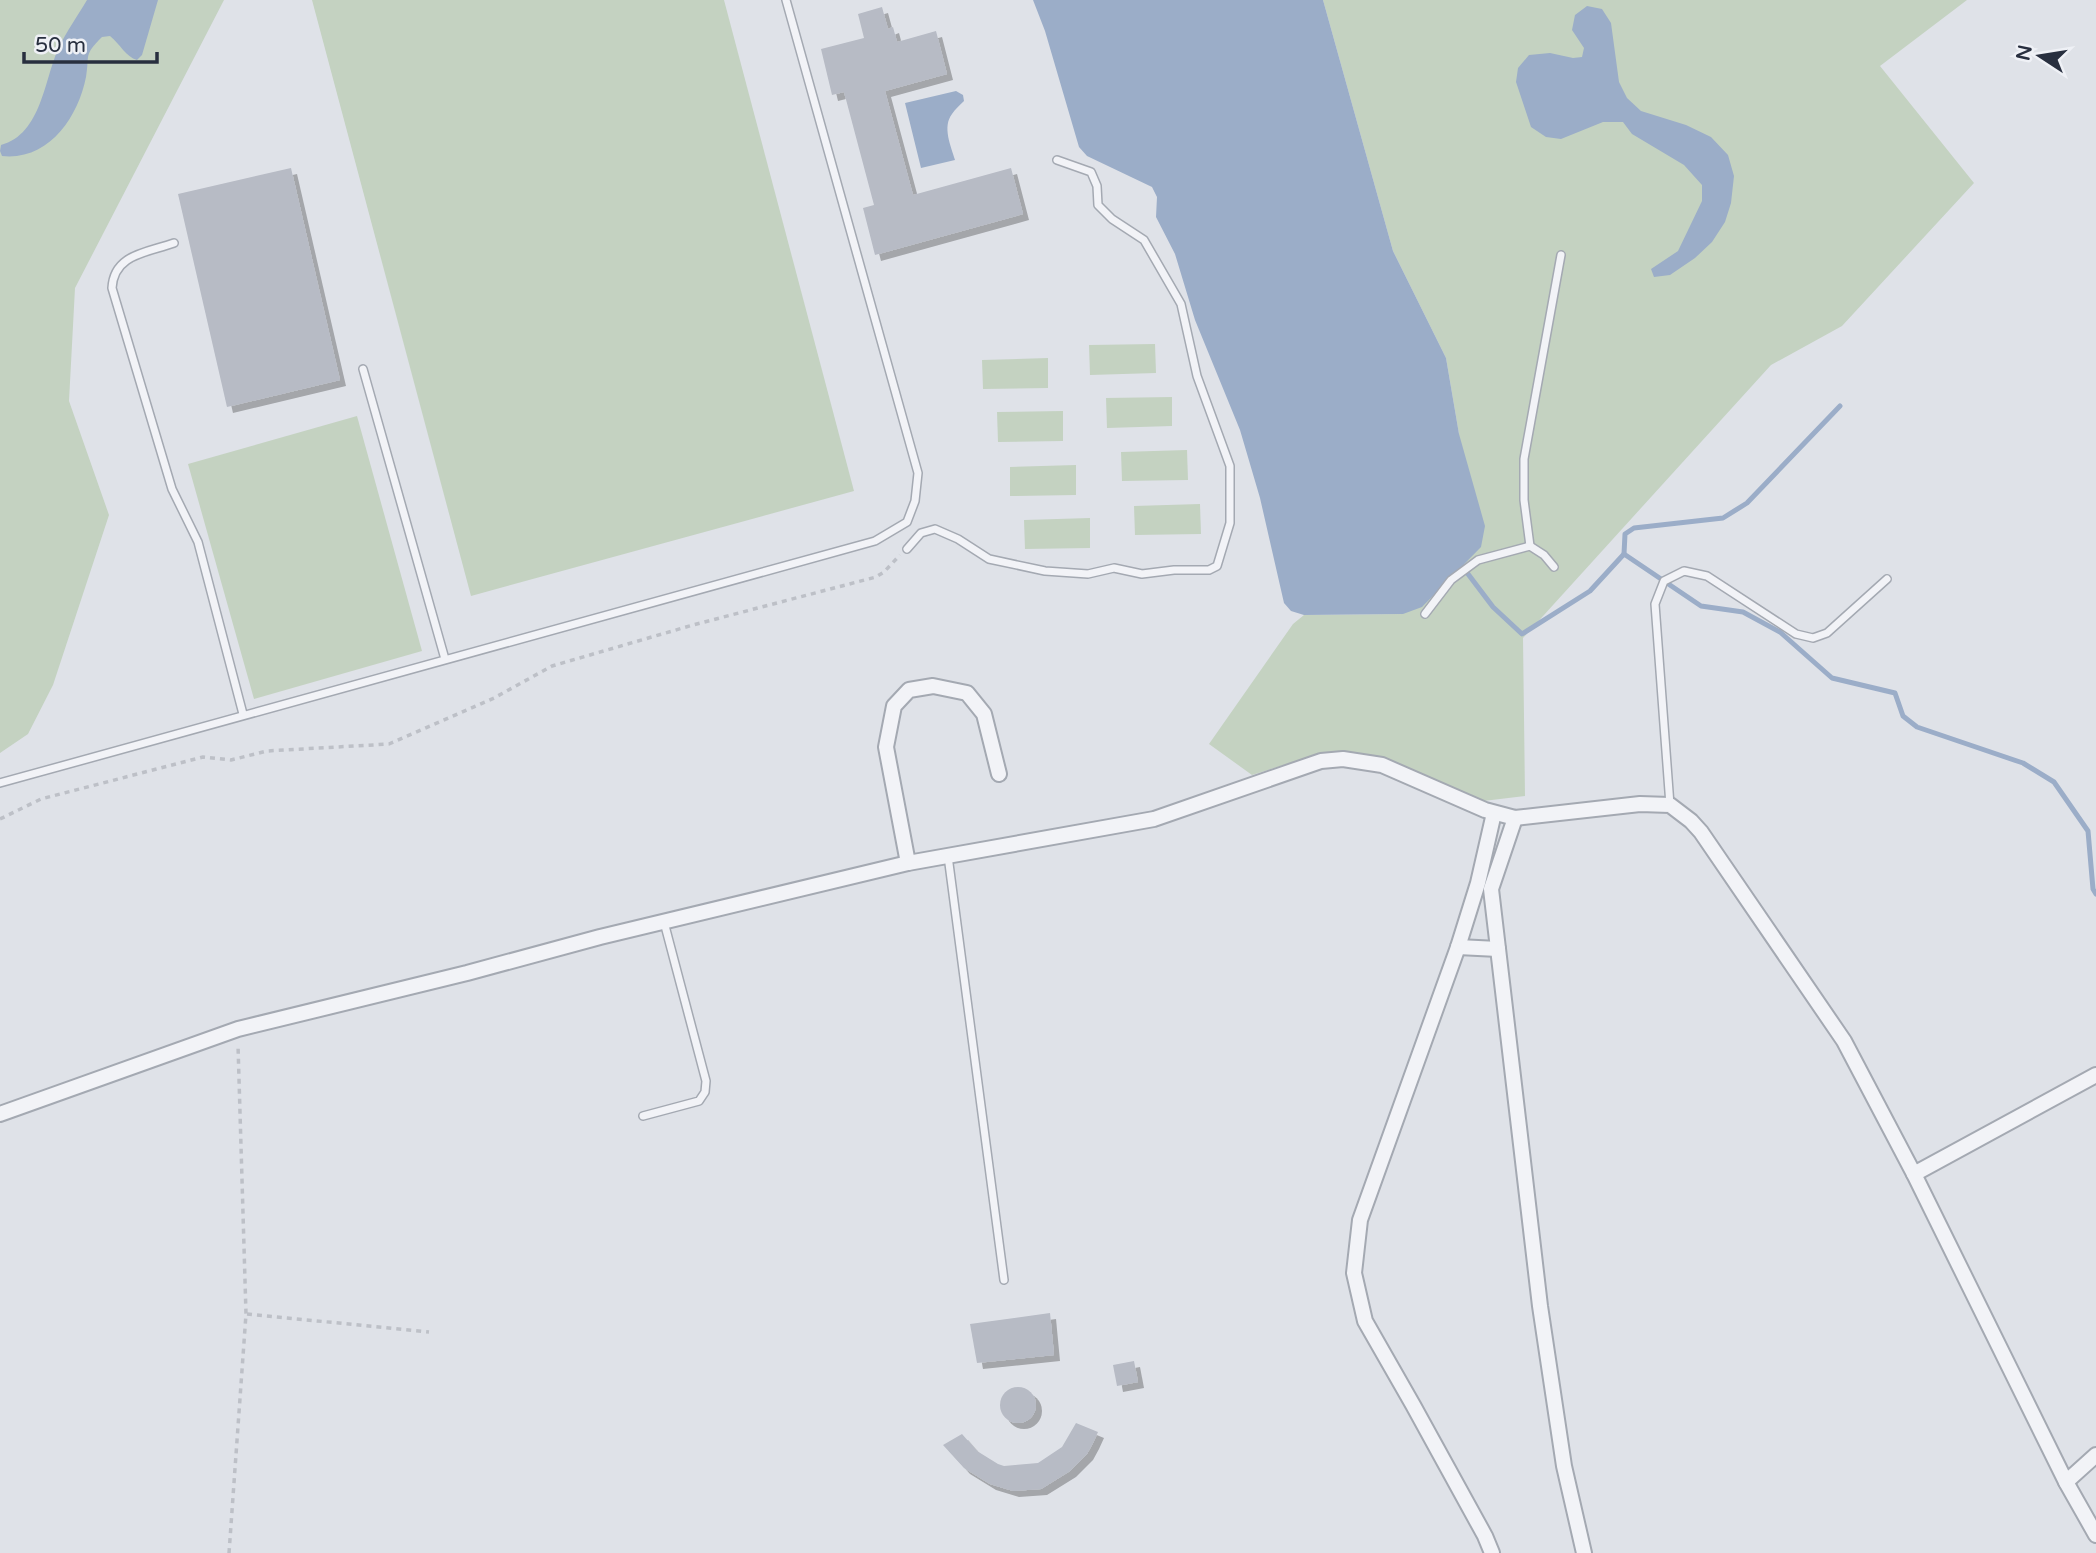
<svg xmlns="http://www.w3.org/2000/svg" width="2096" height="1553" font-family="'Varela Round',sans-serif">
<style>
.green{fill:#c4d2c1}
.water{fill:#9badc8}
.lines{fill:none;stroke-linecap:round;stroke-linejoin:round}
.stream{stroke:#9badc8;stroke-width:5}
.building{fill:#b7bbc5;filter:url(#shadow)}
.service-casing{stroke:#a4a9b2;stroke-width:10}
.minor-casing{stroke:#a4a9b2;stroke-width:18}
.path{stroke:#bdc0c7;stroke-width:3.5;stroke-dasharray:5 5;stroke-linecap:butt}
.service{stroke:#f2f3f7;stroke-width:7}
.minor{stroke:#f2f3f7;stroke-width:14}
</style>
<defs>
<filter id="shadow"><feDropShadow dx="6" dy="6" stdDeviation="0" flood-color="#0004"/></filter>
</defs>
<rect width="100%" height="100%" fill="#dfe2e8"/>
<g class="green">
<path d="M 0,0 L 224,0 L 75,288 L 69,401 L 109,515 L 53,685 L 28,734 L 0,753 Z"/>
<path d="M 312,0 L 724,0 L 854,491 L 471,596 Z"/>
<path d="M 1323,0 L 1967,0 L 1880,66 L 1974,183 L 1842,326 L 1771,365 L 1523,638 L 1525,796 L 1475,802 L 1339,754 L 1306,758 L 1252,775 L 1209,744 L 1293,624 L 1304,615 L 1403,614 L 1459,434 L 1446,358 L 1393,251 Z"/>
<path d="M 1155,344 L 1156,373 L 1090,375 L 1089,345 Z"/>
<path d="M 1048,358 L 1048,388 L 983,389 L 982,360 Z"/>
<path d="M 1172,397 L 1172,426 L 1107,428 L 1106,398 Z"/>
<path d="M 1063,411 L 1063,441 L 998,442 L 997,412 Z"/>
<path d="M 357,416 L 422,651 L 254,699 L 188,464 Z"/>
<path d="M 1187,450 L 1188,480 L 1122,481 L 1121,452 Z"/>
<path d="M 1076,465 L 1076,495 L 1010,496 L 1010,467 Z"/>
<path d="M 1200,504 L 1201,534 L 1135,535 L 1134,506 Z"/>
<path d="M 1090,518 L 1090,548 L 1025,549 L 1024,520 Z"/>
</g>
<g class="water">
<path d="M 87,0 L 158,0 L 142,55 L 137,60 C 126,57 120,44 110,36 L 102,37 C 83,56 90,54 86,77 C 78,118 48,161 2,156 L 0,151 L 1,145 C 42,134 44,79 59,47 C 67,31 78,15 87,0 Z"/>
<path d="M 1033,0 L 1323,0 L 1393,251 L 1446,358 L 1459,434 L 1485,526 L 1481,547 L 1422,607 L 1403,614 L 1304,615 L 1291,611 L 1284,603 L 1260,498 L 1240,430 L 1195,320 L 1175,254 L 1156,217 L 1157,197 L 1152,187 L 1087,156 L 1079,147 L 1045,31 Z"/>
<path d="M 1587,6 L 1602,9 L 1611,23 L 1619,82 L 1627,98 L 1641,111 L 1686,125 L 1711,137 L 1728,155 L 1734,176 L 1731,203 L 1725,222 L 1712,242 L 1695,258 L 1670,275 L 1654,277 L 1651,269 L 1678,251 L 1702,201 L 1702,185 L 1684,165 L 1632,134 L 1623,122 L 1603,122 L 1561,139 L 1546,137 L 1531,127 L 1516,82 L 1518,68 L 1529,55 L 1550,53 L 1573,58 L 1582,57 L 1584,48 L 1572,30 L 1575,15 Z"/>
<path d="M 956,91 L 963,95 L 964,101 C 960,105 955,109 952,114 C 942,127 951,146 955,160 L 921,168 L 905,103 Z"/>
</g>
<g class="lines">
<g class="stream">
<path d="M 1624,554 L 1625,534 L 1634,528 L 1723,518 L 1747,503 L 1840,406"/>
<path d="M 1462,566 L 1493,607 L 1522,634 L 1590,591 L 1624,554 L 1701,606 L 1743,612 L 1780,632 L 1832,678 L 1895,693 L 1903,716 L 1917,727 L 2023,763 L 2054,782 L 2088,831 L 2093,889 L 2096,894"/>
</g>
</g>
<g class="building">
<path d="M 882,7 L 888,29 L 893,27 L 897,42 L 936,31 L 947,74 L 885,91 L 913,195 L 1011,168 L 1023,214 L 875,255 L 863,208 L 874,205 L 844,92 L 832,95 L 821,49 L 864,38 L 858,14 Z"/>
<path d="M 291,168 L 340,380 L 227,407 L 178,194 Z"/>
<path d="M 1050,1313 L 1054,1355 L 977,1363 L 970,1324 Z"/>
<path d="M 1134,1361 L 1138,1382 L 1117,1386 L 1113,1365 Z"/>
<circle cx="1018" cy="1405" r="18"/>
<path d="M 1076,1423 L 1098,1432 L 1093,1443 L 1087,1454 L 1070,1471 L 1041,1489 L 1013,1491 L 990,1484 L 964,1468 L 943,1445 L 962,1434 L 977,1451 L 998,1464 L 1004,1466 L 1038,1463 L 1062,1447 Z"/>
</g>
<g class="lines">
<defs>
<g id="service">
<path d="M 174,243 C 146,253 114,254 112,288 L 172,489 L 198,542 L 243,714"/>
<path d="M 363,369 L 445,659"/>
<path d="M 1530,546 L 1524,500 L 1524,459 L 1561,255"/>
<path d="M 907,549 L 921,533 L 935,529 L 958,539 L 989,559 L 1045,571 L 1088,574 L 1114,568 L 1142,574 L 1174,570 L 1209,570 L 1217,566 L 1230,523 L 1230,466 L 1197,376 L 1181,304 L 1144,240 L 1112,219 L 1098,205 L 1097,186 L 1091,172 L 1057,160"/>
<path d="M 1425,614 L 1451,580 L 1478,560 L 1530,546 L 1544,555 L 1554,567"/>
<path d="M 0,783 L 875,541 L 907,522 L 915,501 L 918,473 L 786,0"/>
<path d="M 1670,805 L 1655,604 L 1664,581 L 1684,571 L 1707,576 L 1796,634 L 1813,638 L 1827,633 L 1887,579"/>
<path d="M 948,856 L 1004,1280"/>
<path d="M 643,1116 L 699,1101 L 705,1092 L 706,1081 L 664,922"/>
</g>
<g id="minor">
<path d="M 1515,818 L 1491,889 L 1540,1306 L 1564,1466 L 1584,1553"/>
<path d="M 908,863 L 886,747 L 894,706 L 909,690 L 933,686 L 967,693 L 984,714 L 999,774"/>
<path d="M 1458,947 L 1498,949"/>
<path d="M 0,1114 L 238,1029 L 467,973 L 600,937 L 908,863 L 1154,819 L 1321,761 L 1343,759 L 1382,765 L 1485,810 L 1515,818 L 1640,804 L 1670,805 L 1691,821 L 1701,832 L 1844,1041 L 1914,1174 L 2066,1482 L 2096,1535"/>
<path d="M 1914,1174 L 2096,1075"/>
<path d="M 2066,1482 L 2096,1455"/>
<path d="M 1492,1553 L 1485,1536 L 1413,1405 L 1365,1321 L 1354,1273 L 1360,1220 L 1458,947 L 1478,883 L 1494,813"/>
</g>
</defs>
<use href="#service" class="service-casing"/>
<use href="#minor" class="minor-casing"/>
<g class="path">
<path d="M 0,819 L 41,799 L 203,757 L 231,760 L 267,751 L 389,744 L 494,698 L 552,666 L 693,625 L 876,577 L 884,572 L 900,555"/>
<path d="M 247,1314 L 429,1332"/>
<path d="M 229,1553 L 246,1314 L 238,1045"/>
</g>
<use href="#service" class="service"/>
<use href="#minor" class="minor"/>
</g>
<g transform="translate(2040 56) rotate(282)" stroke="#eff1f6" stroke-width="5" paint-order="stroke">
<path d="M0-5L12 26L0 18L-12 26Z" fill="#282f3f"/>
<text y="-10" font-size="19" font-weight="bold" text-anchor="middle" fill="#282f3f">N</text>
</g>
<path d="M24 52v10h133v-10" fill="none" stroke="#282f3f" stroke-width="3.5"/>
<text x="35" y="52" font-size="21" fill="#282f3f" stroke="#eff1f6" stroke-width="5" paint-order="stroke">50 m</text>
</svg>
